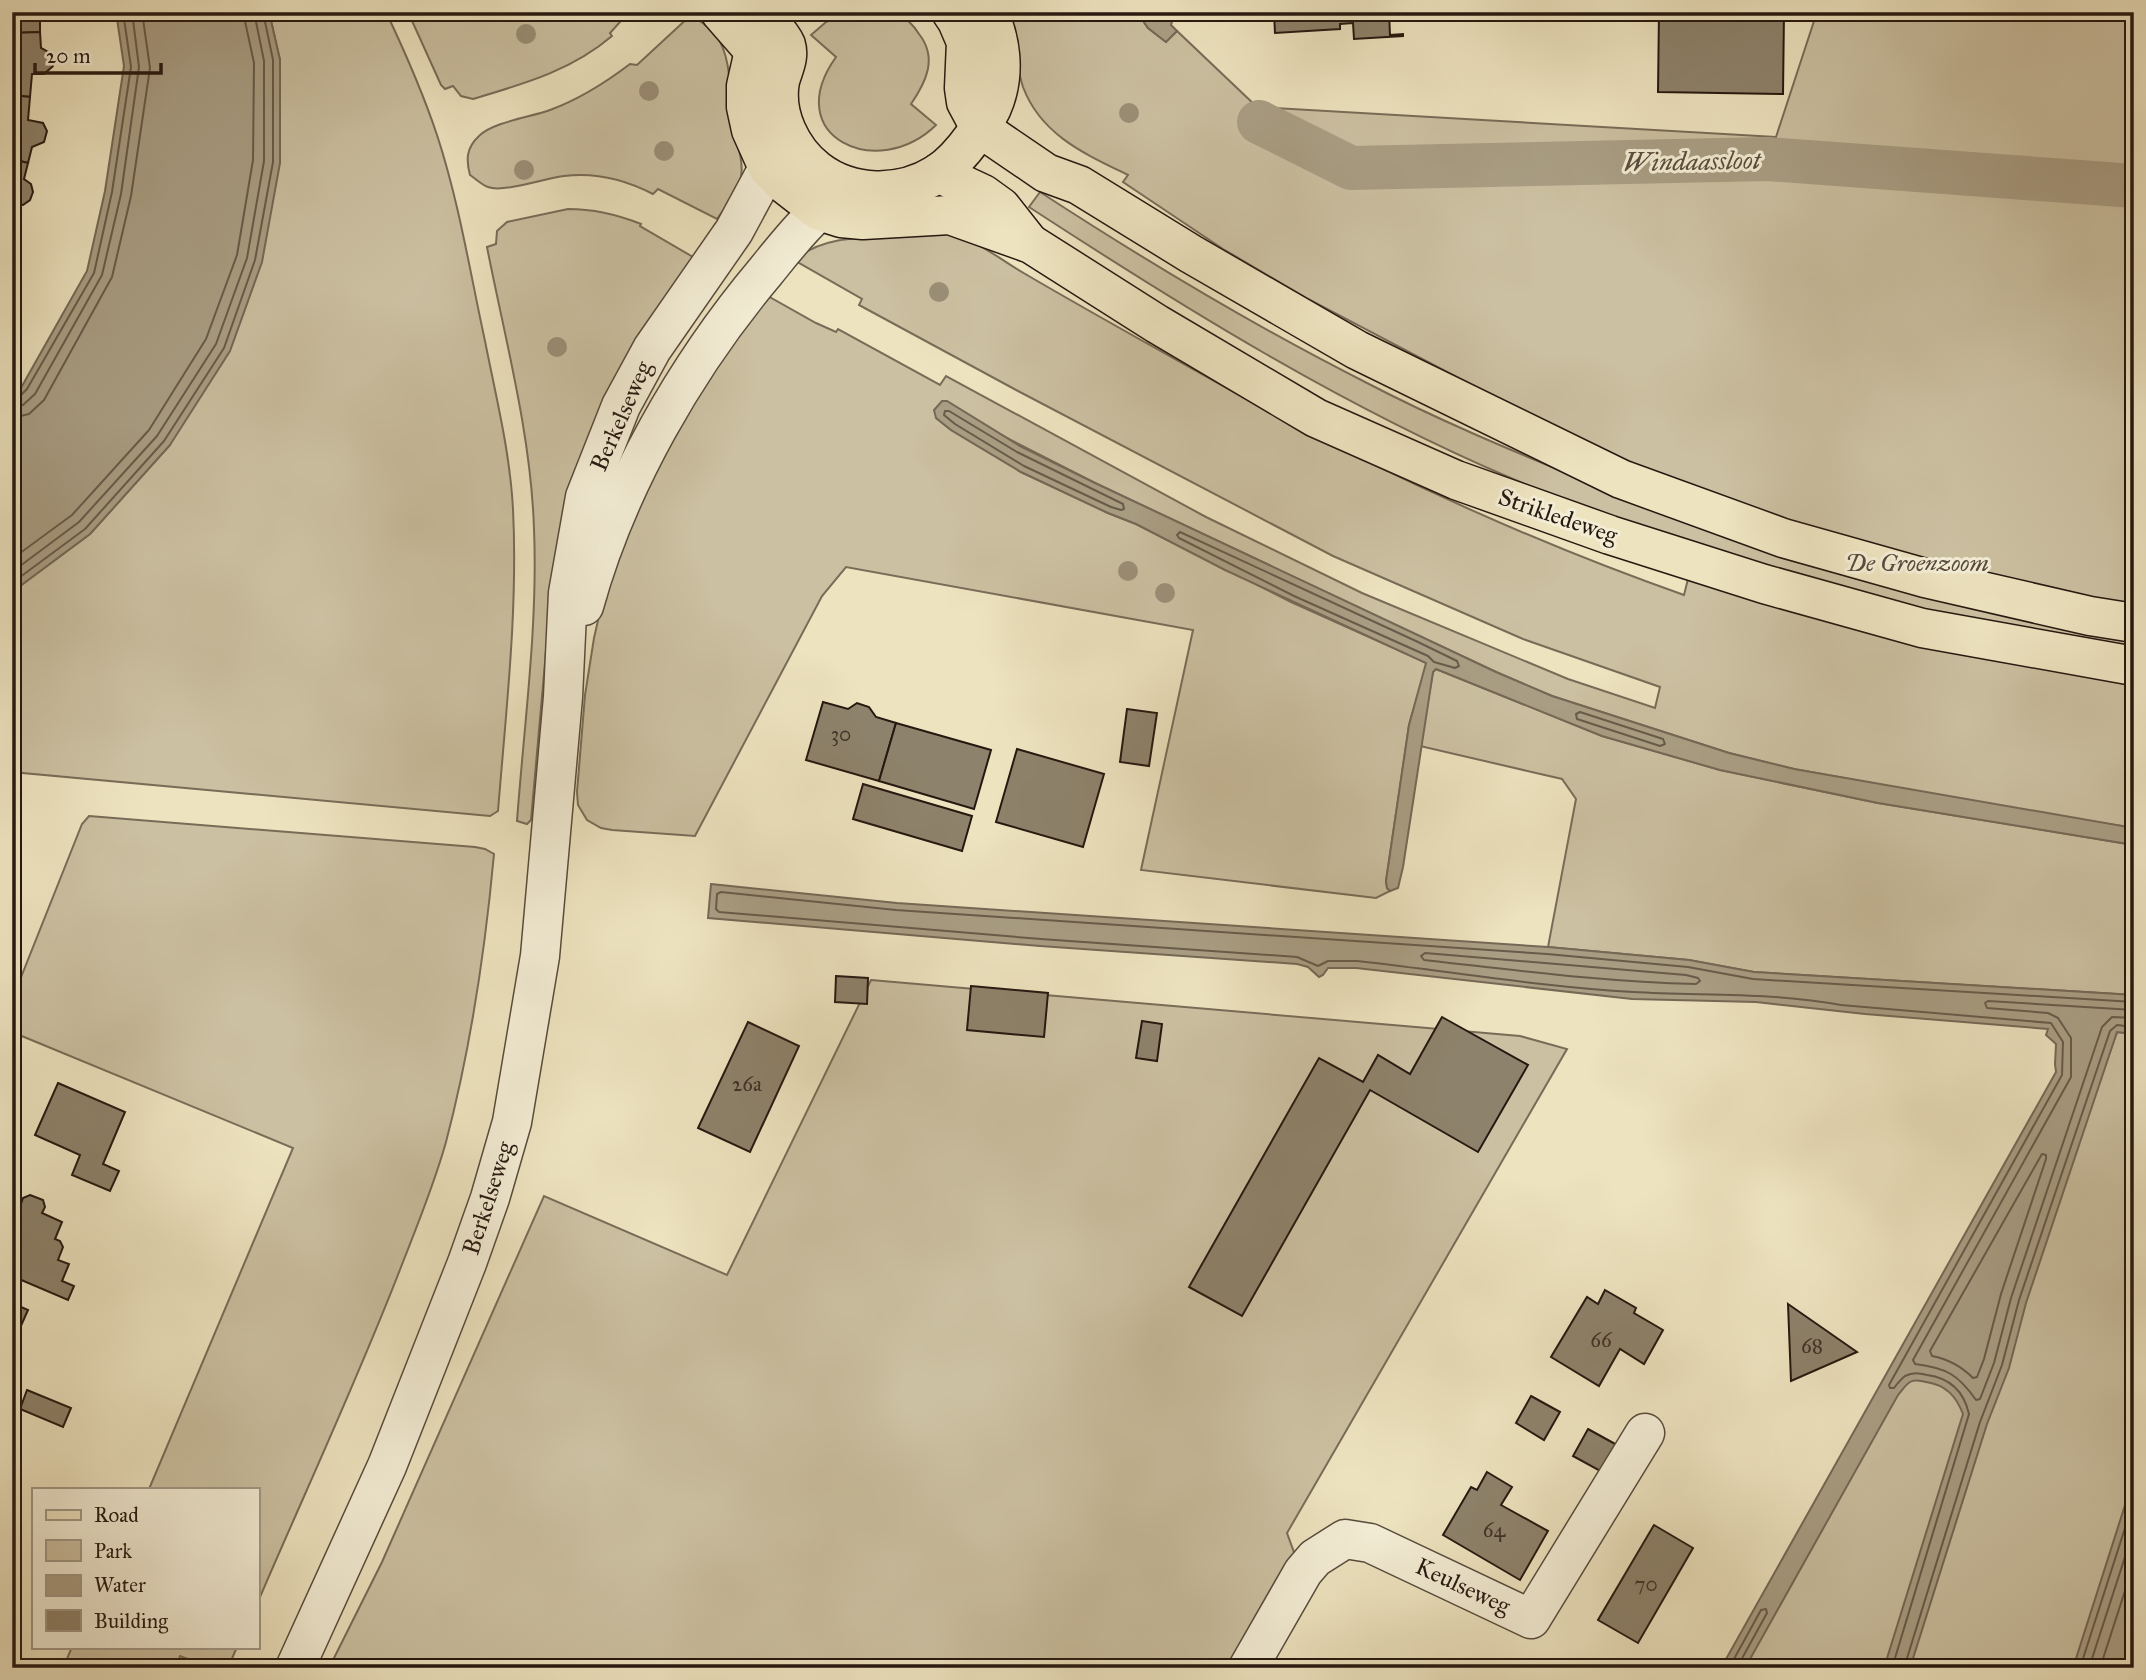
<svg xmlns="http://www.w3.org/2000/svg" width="2146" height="1680" font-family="'IM FELL Great Primer',serif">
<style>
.green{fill:#cbc0a1;stroke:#786c58;stroke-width:2}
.water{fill:#a99e84;stroke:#756856;stroke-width:2}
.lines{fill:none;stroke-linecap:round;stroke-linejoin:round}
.shore{stroke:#685b4a;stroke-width:2}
.canal{stroke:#a99e84;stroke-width:44}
.building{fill:#8d826b;stroke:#261810;stroke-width:2}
.minor-casing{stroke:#584b3c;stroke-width:41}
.major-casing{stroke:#261810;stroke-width:41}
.minor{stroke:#f3edd5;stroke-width:38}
.major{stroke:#ede3bf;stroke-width:38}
.tree{fill:#9b8f77}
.labels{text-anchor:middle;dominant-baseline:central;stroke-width:6;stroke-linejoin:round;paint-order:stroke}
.number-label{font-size:21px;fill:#403227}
.street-label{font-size:24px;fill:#261810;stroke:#f3edd5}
.park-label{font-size:24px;font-style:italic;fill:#584a3c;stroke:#f3edd5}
.water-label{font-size:26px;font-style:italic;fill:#5a4e3e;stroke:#f3edd5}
</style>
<rect width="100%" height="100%" fill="#ede3bf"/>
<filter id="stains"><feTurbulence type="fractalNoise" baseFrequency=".00286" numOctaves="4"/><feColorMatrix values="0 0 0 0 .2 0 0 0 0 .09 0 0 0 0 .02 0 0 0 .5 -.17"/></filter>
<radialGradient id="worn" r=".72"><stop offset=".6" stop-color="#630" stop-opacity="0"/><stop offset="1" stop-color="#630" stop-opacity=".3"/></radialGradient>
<g class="green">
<path d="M 269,12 L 386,12 C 405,52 423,93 437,135 C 459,202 470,272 485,341 C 496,397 510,452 513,509 C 518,609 506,711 498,811 L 490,816 L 12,772 L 12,592 L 90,534 L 170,445 L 280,60 Z"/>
<path d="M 408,12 L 629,12 L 610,33 L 612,36 C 571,71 523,84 473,99 L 461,96 L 453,86 L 445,89 L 441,85 Z"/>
<path d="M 850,12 C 865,12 886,9 899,15 C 908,19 914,26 919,34 C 938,58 926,82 911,104 L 936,125 C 878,182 779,137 836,57 L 811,35 L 826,22 Z"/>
<path d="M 1007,12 L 1137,12 L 1148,28 L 1166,42 L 1177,31 L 1257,107 L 1776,137 L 1817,12 L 2134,12 L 2134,828 L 2039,813 L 2003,809 L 1953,798 L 1794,769 L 1729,753 L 1552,696 L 1496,672 L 1095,483 L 997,433 L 936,418 L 951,430 L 1021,472 L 1108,513 L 1136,524 L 1291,602 L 1427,663 L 1409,725 L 1386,881 L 1387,888 L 1390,891 L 1376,898 L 1141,870 L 1193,630 L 846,567 L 822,596 L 695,836 L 612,830 L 601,828 L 587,820 L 578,805 L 577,792 L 585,695 L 594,638 L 609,572 L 652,457 L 766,295 L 816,323 L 836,332 L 838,329 L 940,385 L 946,376 L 1206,517 L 1362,593 L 1568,679 L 1655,708 L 1660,687 L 1523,639 L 1333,556 L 1018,391 L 859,305 L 862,299 L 794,260 C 826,234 867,238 906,236 C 919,235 935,232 948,233 C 972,236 1005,263 1027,275 C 1097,316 1168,355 1239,395 C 1383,473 1530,541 1684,595 L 1696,547 C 1634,526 1573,504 1513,479 C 1342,406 1184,308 1029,207 L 1040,192 C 1146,261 1254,326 1367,383 C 1436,419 1508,449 1581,479 L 1617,461 L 1308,299 L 1223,249 L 1123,182 L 1128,175 C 1085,154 1041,135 1023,87 C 1015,63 1013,36 1007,12 Z"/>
<path d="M 691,15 C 700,21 709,26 716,35 C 733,59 729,96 733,124 C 736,141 744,160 741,177 C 738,193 726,206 717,219 L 658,189 L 653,194 C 626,180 595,172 564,176 C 546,178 503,193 488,187 C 482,185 476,179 470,175 C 466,160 466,148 479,136 C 493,122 531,117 550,110 C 580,99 605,83 630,64 L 637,65 Z"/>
<path d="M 568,209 C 594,209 616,214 641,224 L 640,226 L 693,257 L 549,618 L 531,820 L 527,824 L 517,821 C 524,725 538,626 534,529 C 531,434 505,339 487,247 L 496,244 L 497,231 L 507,222 Z"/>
<path d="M 1436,669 L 1602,736 L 1720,770 L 1878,803 L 2134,845 L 2134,995 L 1754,972 L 1689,960 L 1548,947 L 1576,799 L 1562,779 L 1420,746 L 1433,672 Z"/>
<path d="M 89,816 L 475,847 L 485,849 L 494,854 C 485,952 471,1047 446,1142 C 434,1185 417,1226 401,1267 C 357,1381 305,1492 257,1604 L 257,1489 L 149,1489 L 293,1148 L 12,1032 L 12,1000 L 82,824 Z"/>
<path d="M 871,980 L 1520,1036 L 1567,1049 L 1287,1533 L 1295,1555 L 1229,1668 L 329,1668 L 382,1562 L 544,1196 L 727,1275 Z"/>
<path d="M 2117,1032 L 2134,1034 L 2134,1668 L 1743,1668 L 1997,1218 L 2099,1083 Z"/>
<path d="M 72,1647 L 237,1647 L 228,1668 L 203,1668 L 204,1665 L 180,1656 L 176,1668 L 63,1668 Z"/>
</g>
<g class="water">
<path d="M 116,12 L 269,12 L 280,60 L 280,163 L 262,262 L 230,351 L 170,445 L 90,534 L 12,592 L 12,394 L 22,386 L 87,271 L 105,191 L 124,66 Z"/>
<path d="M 1137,12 L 1175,12 L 1171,25 L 1177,31 L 1166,42 L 1148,28 Z"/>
<path d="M 942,401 L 947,401 L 1020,446 L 1095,483 L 1496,672 L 1552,696 L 1729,753 L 1794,769 L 2134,828 L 2134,845 L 1878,803 L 1720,770 L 1602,736 L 1436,669 L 1433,672 L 1403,867 L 1398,888 L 1390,891 L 1387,888 L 1386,881 L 1409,725 L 1426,663 L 1225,570 L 1136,524 L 1108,513 L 1021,472 L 951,430 L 936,418 L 934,410 Z"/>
<path d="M 711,884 L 897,903 L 1548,947 L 1689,960 L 1754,972 L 2134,995 L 2134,1034 L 2117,1032 L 2026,1303 L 2009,1368 L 1987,1424 L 1910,1668 L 1884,1668 L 1963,1414 C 1956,1396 1946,1385 1926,1382 C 1920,1381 1915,1379 1910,1382 C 1905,1385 1902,1391 1898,1395 L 1745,1668 L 1721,1668 L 2056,1072 L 2055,1064 L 2056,1044 L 2046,1035 L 2048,1029 L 1865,1014 L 1756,1002 L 1632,999 L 1356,968 L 1328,968 L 1323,975 L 1319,977 L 1308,967 L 1297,964 L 1040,946 L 708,918 Z"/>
<path d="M 2134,1477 L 2134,1668 L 2073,1668 Z"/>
</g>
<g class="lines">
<g class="shore">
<path d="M 12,399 L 19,397 L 27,389 L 94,273 L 112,192 L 131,67 L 123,12"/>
<path d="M 12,407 L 23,405 L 35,394 L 102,275 L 121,194 L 139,67 L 132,12"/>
<path d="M 949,411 L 1017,452 L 1123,504 L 1124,509 L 1121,510 L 1111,507 L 1024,466 L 955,424 L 944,415 L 945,411 Z"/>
<path d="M 12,418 L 29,414 L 44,400 L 112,277 L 131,196 L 150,68 L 142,12"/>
<path d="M 1180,532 L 1418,642 L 1457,661 L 1459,666 L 1455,668 L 1434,662 L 1428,656 L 1294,596 L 1179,538 L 1177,535 Z"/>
<path d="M 12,559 L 72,515 L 149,430 L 206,339 L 237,255 L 253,160 L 254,63 L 243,12"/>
<path d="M 12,572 L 79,522 L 157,436 L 216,344 L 247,258 L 264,161 L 264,61 L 254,12"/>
<path d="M 12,583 L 85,529 L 164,441 L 224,348 L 255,260 L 273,162 L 273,60 L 263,12"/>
<path d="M 1580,712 L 1663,739 L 1665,744 L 1660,746 L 1577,719 L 1576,714 Z"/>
<path d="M 1425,953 L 1686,975 L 1698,978 L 1700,981 L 1696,984 C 1605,982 1515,970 1424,960 L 1421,956 Z"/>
<path d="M 2134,1010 L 1988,1001 L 1985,1003 L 1987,1008 L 2048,1013 L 2058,1018 L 2071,1038 L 2071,1077 L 1913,1360 L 1915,1364 C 1946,1368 1958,1374 1976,1400 L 1980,1399 L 1994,1363 L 2011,1298 L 2102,1027 L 2112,1017 L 2134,1018"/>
<path d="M 2042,1154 L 2046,1155 L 2046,1159 L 2001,1294 L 1984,1359 L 1977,1377 L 1973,1378 C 1961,1366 1948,1359 1932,1356 L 1930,1351 Z"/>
<path d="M 1729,1668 L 1761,1610 L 1766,1609 L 1767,1613 L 1740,1662 L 1739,1668"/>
<path d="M 1892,1668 L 1969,1414 C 1964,1392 1950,1378 1927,1375 C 1919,1373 1913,1372 1905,1376 C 1901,1379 1897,1384 1894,1388 L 1890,1388 L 1889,1385 L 2062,1075 L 2063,1042 L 2051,1023 L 1841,1005 C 1772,992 1703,996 1633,992 C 1541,987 1449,971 1357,961 L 1328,961 L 1318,966 L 1297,957 L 1041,939 L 719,912 L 716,909 L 717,894 L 721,892 L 896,910 L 1547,954 L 1688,967 L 1753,979 L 2134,1002"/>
<path d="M 1904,1668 L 1980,1422 L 2002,1365 L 2019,1300 L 2110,1031 L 2117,1025 L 2134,1027"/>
<path d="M 2080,1668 L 2134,1500"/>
<path d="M 2089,1668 L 2134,1529"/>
<path d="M 2100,1668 L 2134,1563"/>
</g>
<path class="canal" d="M 1259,122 L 1351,168 L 1767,159 L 2134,186"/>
</g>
<g class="building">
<path d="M 12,12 L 45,12 L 40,14 L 40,32 L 12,33 Z"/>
<path d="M 1274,12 L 1389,12 L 1390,35 L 1403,34 L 1403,36 L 1354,39 L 1353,23 L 1340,24 L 1340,29 L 1275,33 Z"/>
<path d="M 1659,12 L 1784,12 L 1783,94 L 1658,92 Z"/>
<path d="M 40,32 L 41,48 L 52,54 L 53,66 L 44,74 L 32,74 L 30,97 L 12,95 L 12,33 Z"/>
<path d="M 12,95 L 30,97 L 28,120 L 43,123 L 47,131 L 44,142 L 32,147 L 28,163 L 12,159 Z"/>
<path d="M 12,159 L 28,163 L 24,179 L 31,184 L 33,192 L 30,200 L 23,205 L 12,203 Z"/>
<path d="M 823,702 L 848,709 L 857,703 L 869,707 L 876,717 L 896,723 L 879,781 L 806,760 Z"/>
<path d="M 1127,709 L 1157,713 L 1149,766 L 1120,762 Z"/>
<path d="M 896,723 L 991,750 L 974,809 L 879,781 Z"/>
<path d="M 1017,749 L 1104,774 L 1083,847 L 996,822 Z"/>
<path d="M 863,784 L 972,816 L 962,851 L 853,819 Z"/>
<path d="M 836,976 L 868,978 L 867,1004 L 835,1002 Z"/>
<path d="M 971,986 L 1048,993 L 1044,1037 L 967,1030 Z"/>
<path d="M 1442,1017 L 1528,1065 L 1478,1152 L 1370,1090 L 1242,1316 L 1189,1287 L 1319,1058 L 1363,1082 L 1378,1055 L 1410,1074 Z"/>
<path d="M 1142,1021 L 1162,1024 L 1157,1061 L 1136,1058 Z"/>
<path d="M 748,1022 L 799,1046 L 750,1152 L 698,1128 Z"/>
<path d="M 58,1083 L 125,1112 L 103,1164 L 119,1171 L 110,1191 L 72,1175 L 80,1155 L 35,1135 Z"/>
<path d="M 30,1195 L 43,1200 L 45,1207 L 42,1213 L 62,1222 L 55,1239 L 60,1241 L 63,1247 L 58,1260 L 69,1264 L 62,1281 L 74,1286 L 68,1300 L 12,1276 L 12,1201 L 21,1204 L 23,1198 Z"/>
<path d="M 1605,1290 L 1636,1308 L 1634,1313 L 1663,1330 L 1644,1364 L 1620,1349 L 1599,1386 L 1551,1357 L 1587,1297 L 1598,1304 Z"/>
<path d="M 12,1303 L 28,1310 L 12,1346 Z"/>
<path d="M 1788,1304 L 1857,1352 L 1791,1381 Z"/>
<path d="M 27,1390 L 71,1408 L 63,1427 L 20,1409 Z"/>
<path d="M 1531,1396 L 1560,1412 L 1544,1440 L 1516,1423 Z"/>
<path d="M 1588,1429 L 1617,1445 L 1602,1472 L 1573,1456 Z"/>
<path d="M 1487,1472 L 1512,1487 L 1501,1505 L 1548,1531 L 1520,1580 L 1443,1535 L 1471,1487 L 1477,1490 Z"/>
<path d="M 1654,1525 L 1693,1548 L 1638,1643 L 1598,1620 Z"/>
</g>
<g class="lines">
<defs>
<g id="minor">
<path d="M 584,606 C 617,486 686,366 766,271 C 783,250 799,229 819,211"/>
<path d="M 295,1668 L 387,1466 L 467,1263 L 490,1198 L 512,1122 L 540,956 L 563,697 L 568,593 L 585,497 L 621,406 L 652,349 L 734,231 L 768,168"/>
<path d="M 1248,1668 L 1303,1572 L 1315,1558 L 1345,1539 L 1370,1543 L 1531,1619 L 1645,1433"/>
</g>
<g id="major">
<path d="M 720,12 L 754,51"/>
<path d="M 760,12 C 768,22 781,33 786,45 C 790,58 783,69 780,81 C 774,114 791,150 817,170 C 851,196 900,197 937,174 C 951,165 964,150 974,136 C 982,126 991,112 995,100 C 1005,71 1001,39 988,12"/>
<path d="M 778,12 L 769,23 L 754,51 L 746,86 L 746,107 L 751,130 L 768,168 L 783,183 L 819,211 L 841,218 L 863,220 L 950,215 L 1031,244 L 1157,324 L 1316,418 L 1456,480 L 1610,535 L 1764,584 L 1922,628 L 2134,666"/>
<path d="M 951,12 L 957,21 L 966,42 L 964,88 L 966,102 L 980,128 L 1046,173 L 1079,185 L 1191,254 L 1357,350 L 1621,479 L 1783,538 L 1925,578 L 2090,616 L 2134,623"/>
<path d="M 938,173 L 983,194 L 1001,207 L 1027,240"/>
</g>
</defs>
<use href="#minor" class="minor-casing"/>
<use href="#major" class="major-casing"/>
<use href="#minor" class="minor"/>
<use href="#major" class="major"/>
</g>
<g class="tree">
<circle cx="526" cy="34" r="10"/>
<circle cx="649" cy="91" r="10"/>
<circle cx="1129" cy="113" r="10"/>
<circle cx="664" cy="151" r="10"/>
<circle cx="524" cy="170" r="10"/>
<circle cx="939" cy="292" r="10"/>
<circle cx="557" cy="347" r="10"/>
<circle cx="1128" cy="571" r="10"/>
<circle cx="1165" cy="593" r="10"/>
</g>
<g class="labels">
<g class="number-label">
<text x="841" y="734">30</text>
<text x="747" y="1084">26a</text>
<text x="1601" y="1340">66</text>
<text x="1812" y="1346">68</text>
<text x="1494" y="1530">64</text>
<text x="1646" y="1584">70</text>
</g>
<g class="street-label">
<text transform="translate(621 416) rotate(-66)">Berkelseweg</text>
<text transform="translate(1558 516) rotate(19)">Strikledeweg</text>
<text transform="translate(488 1198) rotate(-72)">Berkelseweg</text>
<text transform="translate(1463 1586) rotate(25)">Keulseweg</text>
</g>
<g class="park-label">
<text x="1917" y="563">De Groenzoom</text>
</g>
<g class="water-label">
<text transform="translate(1692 161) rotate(-1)">Windaassloot</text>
</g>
</g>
<rect width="2146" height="1680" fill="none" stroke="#ede3bf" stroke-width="42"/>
<rect x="14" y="14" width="2118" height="1652" fill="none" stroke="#261810" stroke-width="3.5"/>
<rect x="21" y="21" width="2104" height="1638" fill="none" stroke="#261810" stroke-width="2"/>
<rect x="32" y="1488" width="228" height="161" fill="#f3edd5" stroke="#a19886" stroke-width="2"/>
<rect x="46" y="1510" width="35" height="10" fill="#ede3bf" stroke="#a19886" stroke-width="2"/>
<text x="94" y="1522" font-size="21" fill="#261810">Road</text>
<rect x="46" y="1540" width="35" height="21" fill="#cbc0a1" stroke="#a19886" stroke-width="2"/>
<text x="94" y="1558" font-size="21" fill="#261810">Park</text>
<rect x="46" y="1575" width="35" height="21" fill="#a99e84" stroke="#a19886" stroke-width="2"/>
<text x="94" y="1592" font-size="21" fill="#261810">Water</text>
<rect x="46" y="1610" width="35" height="21" fill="#8d826b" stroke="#a19886" stroke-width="2"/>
<text x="94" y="1628" font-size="21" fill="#261810">Building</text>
<path d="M35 63v10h126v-10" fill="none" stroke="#261810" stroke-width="3.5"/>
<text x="46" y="63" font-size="21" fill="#261810" stroke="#f3edd5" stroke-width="5" paint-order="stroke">20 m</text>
<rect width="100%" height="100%" filter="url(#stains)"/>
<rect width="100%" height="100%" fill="url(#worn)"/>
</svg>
